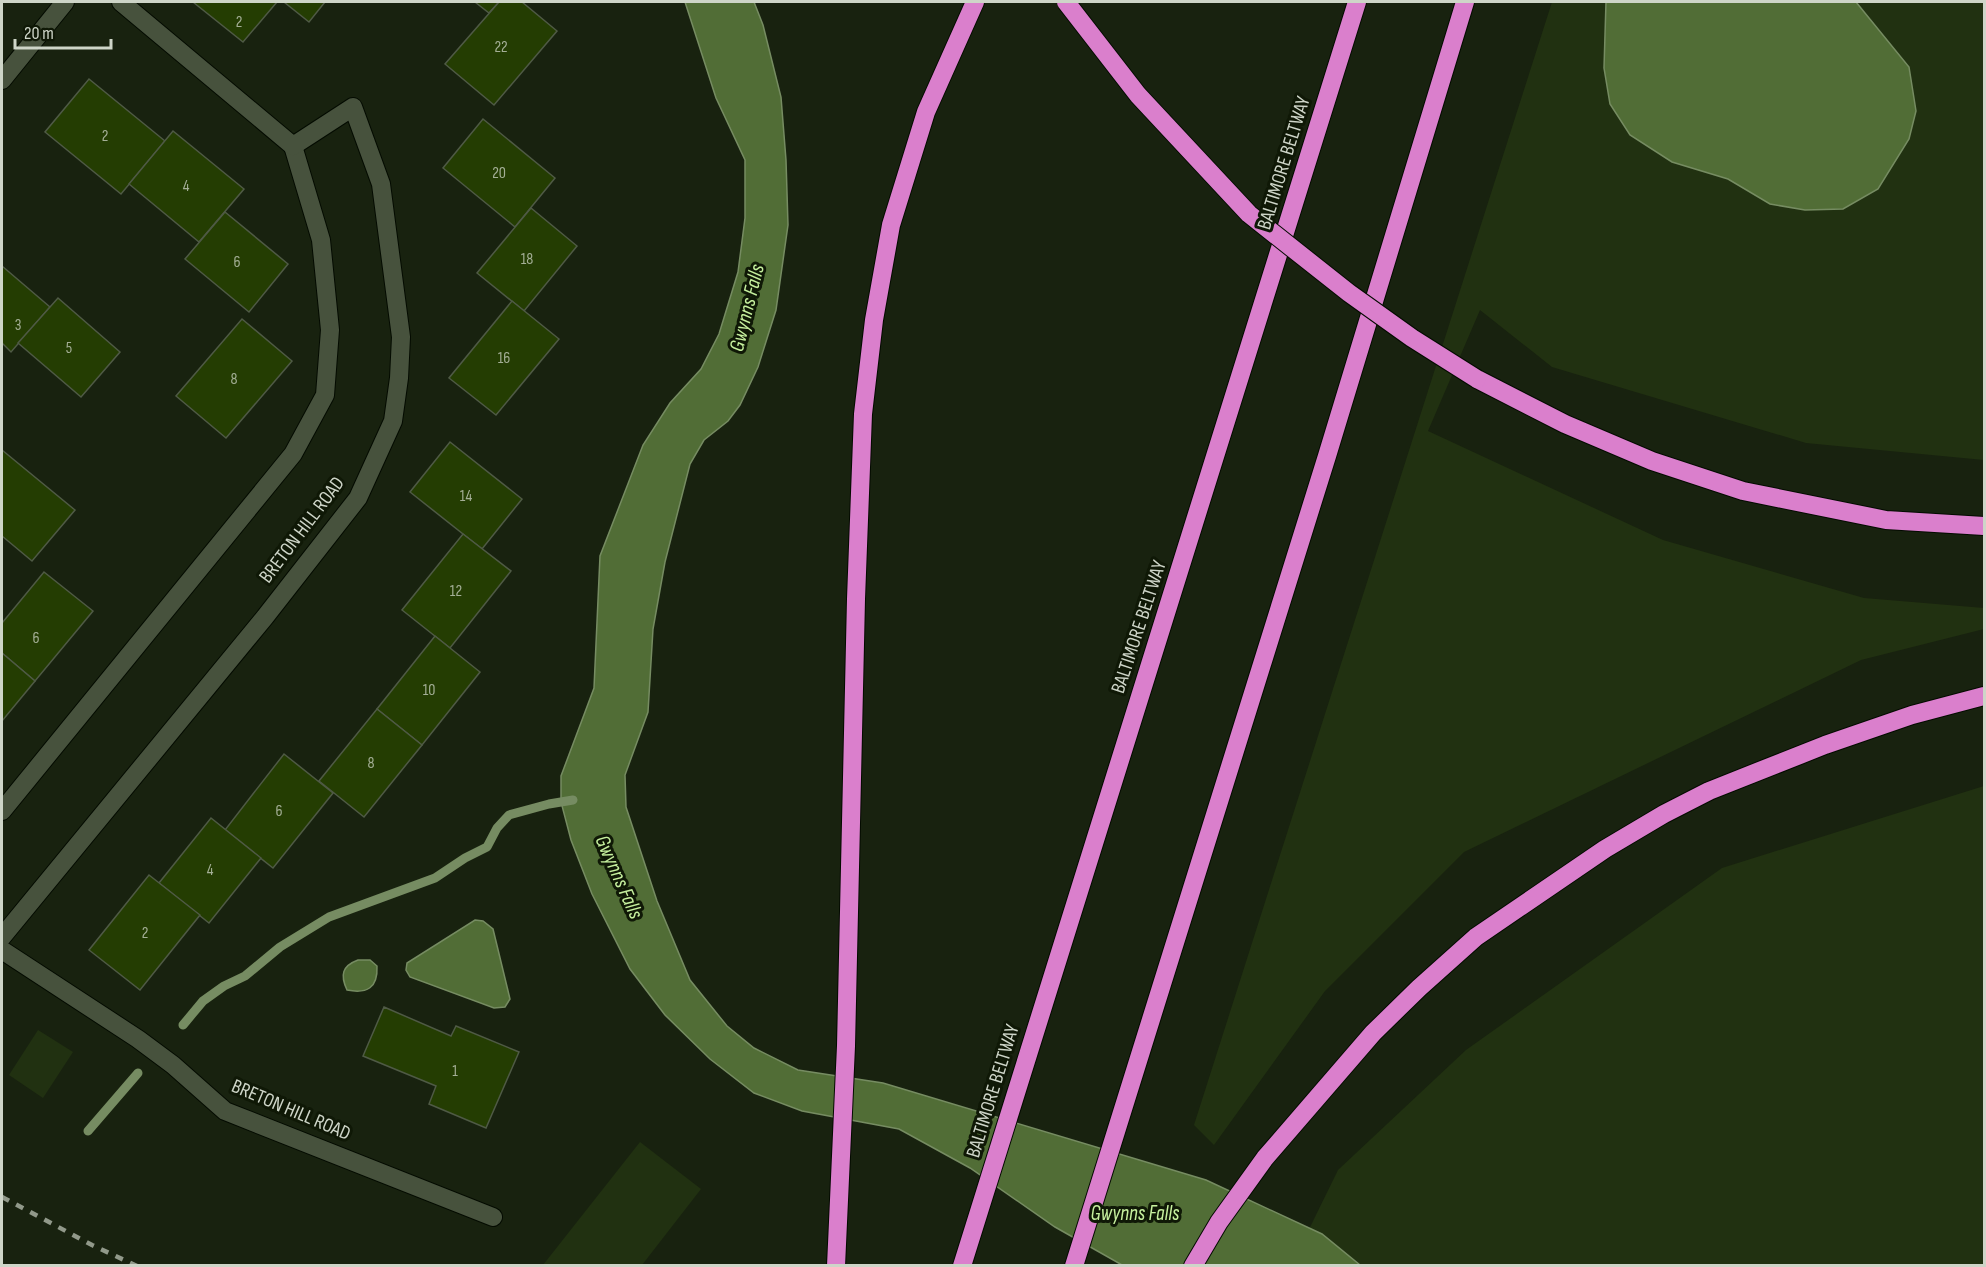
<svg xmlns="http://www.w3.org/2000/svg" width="1986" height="1267" font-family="'Sofia Sans Condensed',sans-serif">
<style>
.green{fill:#213111}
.water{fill:#516d36;stroke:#768c62;stroke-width:1.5}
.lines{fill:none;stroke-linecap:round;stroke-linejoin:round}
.stream{stroke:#768c62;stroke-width:9}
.building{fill:#243d02;stroke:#4f5a45;stroke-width:1.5}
.minor-casing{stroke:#040b00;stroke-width:20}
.highway-casing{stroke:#040b00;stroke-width:20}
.minor{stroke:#47523d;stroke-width:18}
.highway{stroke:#da7fcc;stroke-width:18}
.rail{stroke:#91998a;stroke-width:4.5;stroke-dasharray:8 8;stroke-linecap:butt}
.highway-bridge-casing{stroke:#040b00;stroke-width:20;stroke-linecap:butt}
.highway-bridge{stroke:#da7fcc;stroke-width:18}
.labels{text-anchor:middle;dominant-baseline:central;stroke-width:6;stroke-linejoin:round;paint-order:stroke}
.number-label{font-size:16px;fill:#a4af96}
.street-label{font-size:20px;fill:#ced5c8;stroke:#0f1806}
.water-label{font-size:21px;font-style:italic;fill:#c6f09e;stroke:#0f1806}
</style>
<rect width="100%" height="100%" fill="#18220f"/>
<g class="green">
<path d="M 1552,2 L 1984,2 L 1984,460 L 1806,443 L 1552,367 L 1480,310 L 1428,431 L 1663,540 L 1864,598 L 1984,608 L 1984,629 L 1861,660 L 1464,852 L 1325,991 L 1214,1145 L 1194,1125 Z"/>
<path d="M 1984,786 L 1984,1265 L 1291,1266 L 1338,1170 L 1466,1050 L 1722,868 Z"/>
<path d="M 38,1030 L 73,1052 L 43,1098 L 9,1075 Z"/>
<path d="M 640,1142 L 701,1189 L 642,1265 L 543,1265 Z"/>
</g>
<g class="water">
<path d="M 685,2 L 754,2 L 763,25 L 781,97 L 786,160 L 788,225 L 776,310 L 758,367 L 740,405 L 728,421 L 704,440 L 690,464 L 665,562 L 653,629 L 648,712 L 625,775 L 626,807 L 657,901 L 690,980 L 727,1026 L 754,1048 L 798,1070 L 883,1083 L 1206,1180 L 1322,1234 L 1360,1265 L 1122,1265 L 1055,1227 L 970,1168 L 899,1129 L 802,1111 L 754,1093 L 710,1059 L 665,1015 L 630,969 L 592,894 L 571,840 L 561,802 L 561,776 L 594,688 L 600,556 L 643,445 L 670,403 L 701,369 L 719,334 L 738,272 L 745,218 L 745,160 L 716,98 Z"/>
<path d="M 1606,2 L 1856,2 L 1909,67 L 1916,111 L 1909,139 L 1878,189 L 1843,209 L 1805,210 L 1770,204 L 1728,179 L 1672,162 L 1630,135 L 1610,104 L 1604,68 Z"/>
<path d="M 475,920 L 483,921 L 493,929 L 510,999 L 505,1007 L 494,1008 L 410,977 L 406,970 L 407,963 Z"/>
<path d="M 358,960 L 370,960 L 377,966 C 378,988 367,994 347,990 C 340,975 342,966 358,960 Z"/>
</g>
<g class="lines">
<g class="stream">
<path d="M 183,1025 L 203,1001 L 224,986 L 245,976 L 280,947 L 329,917 L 435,878 L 465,858 L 487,847 L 497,828 L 509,815 L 549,804 L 573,800"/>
<path d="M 88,1131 L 138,1073"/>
</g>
</g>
<g class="building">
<path d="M 193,2 L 277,2 L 243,42 Z"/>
<path d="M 284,2 L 325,2 L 309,22 Z"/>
<path d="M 475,2 L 499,2 L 489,13 Z"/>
<path d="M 499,2 L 522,2 L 557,31 L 494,105 L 445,64 Z"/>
<path d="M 89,79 L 165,141 L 121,194 L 45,132 Z"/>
<path d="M 483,119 L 555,178 L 515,227 L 443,168 Z"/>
<path d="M 173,131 L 244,189 L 199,242 L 129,184 Z"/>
<path d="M 531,208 L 577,246 L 524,311 L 477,273 Z"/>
<path d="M 225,212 L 288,264 L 249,312 L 185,259 Z"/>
<path d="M 2,266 L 50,307 L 11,352 L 2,343 Z"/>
<path d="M 58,298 L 120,352 L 81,397 L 18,343 Z"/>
<path d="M 512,301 L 559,339 L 496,415 L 449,378 Z"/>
<path d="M 242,319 L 292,361 L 226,438 L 176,396 Z"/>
<path d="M 450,442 L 522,499 L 482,549 L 410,492 Z"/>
<path d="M 2,450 L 75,510 L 32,561 L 2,536 Z"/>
<path d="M 463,534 L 511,571 L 450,648 L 402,610 Z"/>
<path d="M 44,572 L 93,611 L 35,681 L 2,653 L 2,623 Z"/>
<path d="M 435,636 L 480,672 L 422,745 L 377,709 Z"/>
<path d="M 2,653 L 35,681 L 2,721 Z"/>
<path d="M 377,709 L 422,745 L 364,817 L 319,781 Z"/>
<path d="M 284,754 L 333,793 L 273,868 L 225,830 Z"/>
<path d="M 211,818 L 261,858 L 209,923 L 159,883 Z"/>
<path d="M 149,875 L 200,915 L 140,990 L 89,950 Z"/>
<path d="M 384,1007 L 451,1036 L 456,1026 L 519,1052 L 486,1128 L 429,1104 L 436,1086 L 363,1056 Z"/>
</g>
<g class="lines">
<defs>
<g id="minor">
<path d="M 2,80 L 65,2"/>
<path d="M 2,811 L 293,454 L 325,395 L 330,330 L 321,240 L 293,146"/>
<path d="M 2,937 L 265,617 L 358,498 L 393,421 L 399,378 L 401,337 L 381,184 L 353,107 L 293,146 L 121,2"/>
<path d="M 2,950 L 138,1039 L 173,1065 L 225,1111 L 493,1217"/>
</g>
<g id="highway">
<path d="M 1477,379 L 1565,424 L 1652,461 L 1743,491 L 1886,520 L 1984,526"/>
<path d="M 836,1266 L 846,1046 L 856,599 L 863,414 L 874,320 L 891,225 L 926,112 L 975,2"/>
<path d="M 962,1266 L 1357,2"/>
<path d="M 1074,1266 L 1327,456 L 1465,2"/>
<path d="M 1193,1266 L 1219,1222 L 1265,1158 L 1373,1033 L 1419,988 L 1476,937 L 1605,849 L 1664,814 L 1709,791 L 1825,745 L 1912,715 L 1984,696"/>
</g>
</defs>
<use href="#minor" class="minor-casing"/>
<use href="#highway" class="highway-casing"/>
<use href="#minor" class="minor"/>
<use href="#highway" class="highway"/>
<path class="rail" d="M 2,1197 L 92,1245 L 137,1266"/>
<defs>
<path id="highway-bridge" d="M 1066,2 L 1138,95 L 1249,214 L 1349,293 L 1412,338 L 1477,379"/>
</defs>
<use href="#highway-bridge" class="highway-bridge-casing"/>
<use href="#highway-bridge" class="highway-bridge"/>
</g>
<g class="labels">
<g class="number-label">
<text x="239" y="22">2</text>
<text x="501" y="47">22</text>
<text x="105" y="136">2</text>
<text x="499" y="173">20</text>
<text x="186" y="186">4</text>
<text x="527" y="259">18</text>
<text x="237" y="262">6</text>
<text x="18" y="325">3</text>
<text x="69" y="348">5</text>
<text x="504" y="358">16</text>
<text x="234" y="379">8</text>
<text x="466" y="496">14</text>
<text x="456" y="591">12</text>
<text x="36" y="638">6</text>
<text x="429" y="690">10</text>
<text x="371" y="763">8</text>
<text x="279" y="811">6</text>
<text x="210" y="870">4</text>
<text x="145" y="933">2</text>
<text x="455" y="1071">1</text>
</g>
<g class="street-label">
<text transform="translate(1284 163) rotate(-73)">BALTIMORE BELTWAY</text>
<text transform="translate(302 530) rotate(-53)">BRETON HILL ROAD</text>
<text transform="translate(1139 627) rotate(-72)">BALTIMORE BELTWAY</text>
<text transform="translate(993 1091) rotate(-73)">BALTIMORE BELTWAY</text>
<text transform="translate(291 1110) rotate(23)">BRETON HILL ROAD</text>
</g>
<g class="water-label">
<text transform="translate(747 308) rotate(-76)">Gwynns Falls</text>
<text transform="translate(619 877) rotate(66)">Gwynns Falls</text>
<text x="1135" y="1213">Gwynns Falls</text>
</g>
</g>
<rect width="1986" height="1267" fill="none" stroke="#ced5c8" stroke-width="6"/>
<path d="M15 39v9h96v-9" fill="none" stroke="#ced5c8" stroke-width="3"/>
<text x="24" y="39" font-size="18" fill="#ced5c8" stroke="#0f1806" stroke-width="4.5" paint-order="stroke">20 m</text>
</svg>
